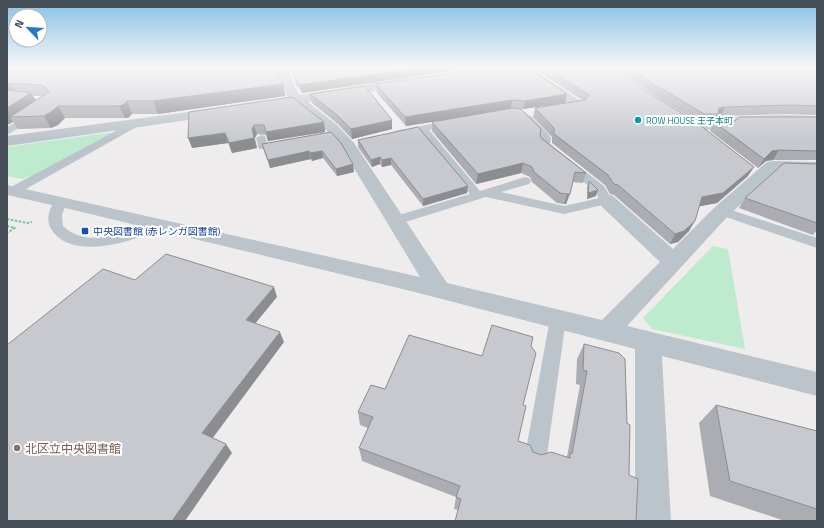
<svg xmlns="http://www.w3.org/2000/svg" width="824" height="528" font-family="'Titillium Web','Noto Sans JP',sans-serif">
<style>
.green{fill:#beeacd}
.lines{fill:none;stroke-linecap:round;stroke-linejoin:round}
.path{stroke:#79c49c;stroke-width:2;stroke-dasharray:2.5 1.5;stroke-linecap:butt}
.service{fill:#bcc4cb;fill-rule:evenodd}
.minor{fill:#bcc4cb;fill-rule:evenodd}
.wall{fill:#abadb2;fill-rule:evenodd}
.shaded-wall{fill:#8b8d91}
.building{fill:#c7c9cf;stroke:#8b8d91}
.culture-dot{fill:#0f9aa8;stroke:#fff;stroke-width:1.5}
.transit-dot{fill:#1a4fb4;stroke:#fff;stroke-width:1.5}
.education-dot{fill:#8d6e63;stroke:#fff;stroke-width:1.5}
.labels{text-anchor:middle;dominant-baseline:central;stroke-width:4;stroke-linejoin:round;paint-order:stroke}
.far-culture-label{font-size:9px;fill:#0d838f;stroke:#fff;text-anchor:start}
.transit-label{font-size:10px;fill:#164399;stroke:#fff;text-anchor:start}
.near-education-label{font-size:12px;fill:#785e54;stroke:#fff;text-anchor:start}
</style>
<rect width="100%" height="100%" fill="#efeced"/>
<g class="green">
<path d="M 114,132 L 32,176 L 22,179 L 7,176 L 7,147 Z"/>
<path d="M 713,246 L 728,249 L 745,349 L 652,329 L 643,318 Z"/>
</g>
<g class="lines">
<g class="path">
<path d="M 7,219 L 27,223 L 32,222"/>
<path d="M 7,226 L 15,228 L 7,233"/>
</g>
<g class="service">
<path d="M 33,112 L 36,113 L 38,115 L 36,117 L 7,135 L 7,127 Z"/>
<path d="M 527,115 L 531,116 L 550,136 L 551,138 L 550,144 L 604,186 L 612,200 L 611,203 L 564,214 L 486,197 L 402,223 L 392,223 L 390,220 L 392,217 L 470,194 L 419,132 L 399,136 L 394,133 L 395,131 L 452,120 L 456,121 L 457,123 L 456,125 L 429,130 L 480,191 L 525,177 L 529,178 L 531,181 L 529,184 L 501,192 L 564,206 L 599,198 L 595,191 L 540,147 L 539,145 L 541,138 L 522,118 Z"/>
<path d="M 136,120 L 141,123 L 140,125 L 17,194 L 13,195 L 7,191 L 9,188 Z"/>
<path d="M 727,122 L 732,125 L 731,127 L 706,130 L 712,136 L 707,139 L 703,138 L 692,128 L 697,125 Z"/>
<path d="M 261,135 L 265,136 L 267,143 L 280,141 L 285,144 L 280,147 L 259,149 L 256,138 Z"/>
<path d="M 61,197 L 67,201 L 62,215 L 63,226 C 91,252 129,228 160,220 L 165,221 L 167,224 C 163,230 155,232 148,234 C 123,244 69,259 51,229 C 45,218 50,208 56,198 Z"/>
<path d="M 722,207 L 817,238 L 817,248 L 717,214 L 715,211 L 717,208 Z"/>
<path d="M 558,312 L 564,314 L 566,319 L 547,455 L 544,463 L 536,466 L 528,463 L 525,455 L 550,319 L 552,314 Z"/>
</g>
<g class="minor">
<path d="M 280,67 L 292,67 C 292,78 292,86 300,95 L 405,78 L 409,79 L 411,82 L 405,86 L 308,102 L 337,125 L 354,143 L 447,283 L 602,320 L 660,262 L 599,204 L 597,200 L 599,196 L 606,194 L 613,196 L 673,249 L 715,207 L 767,162 L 773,161 L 817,162 L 817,172 L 777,171 L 729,215 L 627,326 L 817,372 L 817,396 L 662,356 L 671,521 L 635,521 L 635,349 L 411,291 L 61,207 L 7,195 L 7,185 L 420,277 L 343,150 L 327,131 L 294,104 L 266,109 L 261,108 L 259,105 L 261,102 L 288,97 C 280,87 278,79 280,67 Z"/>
<path d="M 517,67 L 530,67 L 585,104 L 583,107 L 573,107 Z"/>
<path d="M 218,108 L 223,109 L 225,112 L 223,115 L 7,146 L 7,136 Z"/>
<path d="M 786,115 L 817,116 L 817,124 L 734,125 L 732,128 C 725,130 718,128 714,121 L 716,118 L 721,117 Z"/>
</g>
</g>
<g class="wall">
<path d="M 7,67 L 279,67 L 279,74 L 285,96 L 158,114 L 132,114 L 128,118 L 65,118 L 58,125 L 51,128 L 18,129 L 13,122 L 7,125 ZM 33,96 L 42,96 L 36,100 Z"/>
<path d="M 292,67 L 478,67 L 302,93 L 296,85 Z"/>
<path d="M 532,67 L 614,67 L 748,176 L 717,203 L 699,206 L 689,231 L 678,242 L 670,244 L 614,195 L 610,194 L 605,185 L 552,143 L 552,137 L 533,117 L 535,108 L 582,100 Z"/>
<path d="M 616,67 L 817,67 L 817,115 L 786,114 L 721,116 L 716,117 L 713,123 L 699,123 L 649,92 Z"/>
<path d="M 376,84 L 567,94 L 565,103 L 521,109 L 540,136 L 541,138 L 586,173 L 583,183 L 573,182 L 566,204 L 564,204 L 557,203 L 532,182 L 530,177 L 521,173 L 476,184 L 432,131 L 432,122 L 406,126 L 377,93 Z"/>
<path d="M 310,94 L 392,129 L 352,139 L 338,124 L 312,103 Z"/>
<path d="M 189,112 L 324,122 L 325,132 L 268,141 L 266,135 L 257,134 L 255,138 L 257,148 L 232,153 L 228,143 L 192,148 Z"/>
<path d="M 817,117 L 817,160 L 773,160 L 766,161 L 758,168 L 710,131 L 714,122 Z"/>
<path d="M 331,132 L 354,172 L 337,176 L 323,158 L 312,161 L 311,159 L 270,168 L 264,151 L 262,144 Z"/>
<path d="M 358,140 L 467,193 L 423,206 L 391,165 L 382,167 L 380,164 L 372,167 L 358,147 Z"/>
<path d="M 817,164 L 817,230 L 813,235 L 739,208 L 745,198 Z"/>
<path d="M 589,181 L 596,196 L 587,199 L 587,187 Z"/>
<path d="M 584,344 L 627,423 L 629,475 L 458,510 L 454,509 L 456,497 L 362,461 L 359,448 L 368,428 L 360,425 L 358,412 L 385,389 L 482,356 L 531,346 L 518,441 L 533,452 L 541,455 L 567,457 L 580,385 L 576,384 L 577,359 Z"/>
<path d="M 716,405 L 817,431 L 817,521 L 785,521 L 710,496 L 699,423 Z"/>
</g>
<g class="shaded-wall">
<path d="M 276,67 L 279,67 L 278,79 L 276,68 Z"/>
<path d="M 425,67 L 478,67 L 302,93 L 300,85 Z"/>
<path d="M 10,83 L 17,94 L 7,93 L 7,85 Z"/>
<path d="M 283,84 L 285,96 L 158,114 L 153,101 Z"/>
<path d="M 31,93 L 39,105 L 10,117 L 13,122 L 7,125 L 7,108 Z"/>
<path d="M 567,94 L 565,103 L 523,109 L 525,101 Z"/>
<path d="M 512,100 L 511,109 L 406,126 L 405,117 Z"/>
<path d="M 127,101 L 132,114 L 128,118 L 125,118 L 119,106 Z"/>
<path d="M 58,106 L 65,118 L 58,125 L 51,128 L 44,116 Z"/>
<path d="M 725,107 L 721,116 L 716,117 L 719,108 Z"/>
<path d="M 392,120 L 392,129 L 352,139 L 351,129 Z"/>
<path d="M 324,122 L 325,132 L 268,141 L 266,132 Z"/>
<path d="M 254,125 L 257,134 L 255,138 L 252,129 Z"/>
<path d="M 225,133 L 228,143 L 192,148 L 188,138 Z"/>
<path d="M 254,138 L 257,148 L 232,153 L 229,143 Z"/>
<path d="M 779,150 L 773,160 L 766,161 L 758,168 L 764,159 L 772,151 Z"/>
<path d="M 309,151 L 311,159 L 270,168 L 268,160 Z"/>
<path d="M 322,151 L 323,158 L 312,161 L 310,153 Z"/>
<path d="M 380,157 L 380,164 L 372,167 L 371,160 Z"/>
<path d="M 391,158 L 391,165 L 382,167 L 382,160 Z"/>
<path d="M 523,163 L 521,173 L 476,184 L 478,174 Z"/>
<path d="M 353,164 L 354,172 L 337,176 L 336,169 Z"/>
<path d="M 754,167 L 748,176 L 717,203 L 696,207 L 702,197 Z"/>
<path d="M 468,186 L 467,193 L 423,206 L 423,199 Z"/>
<path d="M 598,190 L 596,196 L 587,199 L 588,193 Z"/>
<path d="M 567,194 L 570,194 L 566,204 L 564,204 Z"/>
<path d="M 695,221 L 689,231 L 678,242 L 670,244 L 675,234 Z"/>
<path d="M 274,287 L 277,297 L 250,330 L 246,320 Z"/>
<path d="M 280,332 L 284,342 L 209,443 L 202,433 Z"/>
<path d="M 226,444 L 232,453 L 185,521 L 172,521 Z"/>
</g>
<g class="building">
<path d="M 7,67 L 276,67 L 276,68 L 283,84 L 153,101 L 127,101 L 123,105 L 119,106 L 58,106 L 51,112 L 44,116 L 10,117 L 49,92 L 44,86 L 41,85 L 10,83 L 7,85 Z"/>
<path d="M 292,67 L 425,67 L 300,85 L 294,76 Z"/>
<path d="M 493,67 L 527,67 L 567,94 L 525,101 L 512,100 L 405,117 L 376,84 Z"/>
<path d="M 545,67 L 614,67 L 644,90 L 696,122 L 754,167 L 723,193 L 702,197 L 695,221 L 684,231 L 675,234 L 618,185 L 614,184 L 608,175 L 554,134 L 554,128 L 535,108 L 585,100 L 589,95 Z"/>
<path d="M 629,67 L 817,67 L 817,106 L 791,105 L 725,107 L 719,108 L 718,114 L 704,114 L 652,83 Z"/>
<path d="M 365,86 L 392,120 L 351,129 L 337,115 L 310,94 Z"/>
<path d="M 7,90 L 31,93 L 7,108 Z"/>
<path d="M 292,97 L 324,122 L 266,132 L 264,125 L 254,125 L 252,129 L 254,138 L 229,143 L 225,133 L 188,138 L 189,112 Z"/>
<path d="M 513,108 L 521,109 L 541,129 L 540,135 L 541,138 L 586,173 L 575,172 L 570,194 L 567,194 L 560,193 L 534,172 L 532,167 L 523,163 L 478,174 L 432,122 Z"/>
<path d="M 740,117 L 817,117 L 817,151 L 779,150 L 772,151 L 764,159 L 714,122 L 735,121 Z"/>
<path d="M 418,127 L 468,186 L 423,199 L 391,158 L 382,160 L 380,157 L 371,160 L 358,140 Z"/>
<path d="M 331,132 L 341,143 L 353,164 L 336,169 L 322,151 L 310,153 L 309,151 L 268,160 L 262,144 Z"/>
<path d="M 784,163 L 817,164 L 817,223 L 745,198 Z"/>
<path d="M 589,181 L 598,190 L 588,193 Z"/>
<path d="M 166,254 L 274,287 L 246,320 L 280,332 L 202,433 L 226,444 L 172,521 L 7,521 L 7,345 L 103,269 L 135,280 Z"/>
<path d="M 492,325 L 533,337 L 531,346 L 536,353 L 523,405 L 526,406 L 518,441 L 530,445 L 533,452 L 541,455 L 551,452 L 570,458 L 570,453 L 572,454 L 587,371 L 583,370 L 584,344 L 619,353 L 625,359 L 627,423 L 630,425 L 629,475 L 638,479 L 636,521 L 455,521 L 461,499 L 456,497 L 460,486 L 359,448 L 373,417 L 358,412 L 371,385 L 385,389 L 409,335 L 482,356 Z"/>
<path d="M 716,405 L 817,431 L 817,509 L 730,481 Z"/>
</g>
<linearGradient id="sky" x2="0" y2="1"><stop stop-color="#84c1e6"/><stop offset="0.48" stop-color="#f8f6f7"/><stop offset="1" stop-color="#f8f6f7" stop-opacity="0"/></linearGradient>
<rect width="824" height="140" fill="url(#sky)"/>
<circle class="culture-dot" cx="638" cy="120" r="4"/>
<rect class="transit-dot" x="81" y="227" width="8" height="8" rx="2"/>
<circle class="education-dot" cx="17" cy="448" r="4"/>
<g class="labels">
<g class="far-culture-label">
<text x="646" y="120">ROW HOUSE 王子本町</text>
</g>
<g class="transit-label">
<text x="93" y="231">中央図書館 (赤レンガ図書館)</text>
</g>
<g class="near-education-label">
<text x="25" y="448">北区立中央図書館</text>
</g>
</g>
<rect width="824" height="528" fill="none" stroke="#475058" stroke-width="16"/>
<g transform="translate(28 28) rotate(295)"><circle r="19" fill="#ffffff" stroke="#b5b9bc"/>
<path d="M0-3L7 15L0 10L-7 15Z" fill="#2977cd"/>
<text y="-6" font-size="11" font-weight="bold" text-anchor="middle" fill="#475058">N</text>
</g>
</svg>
